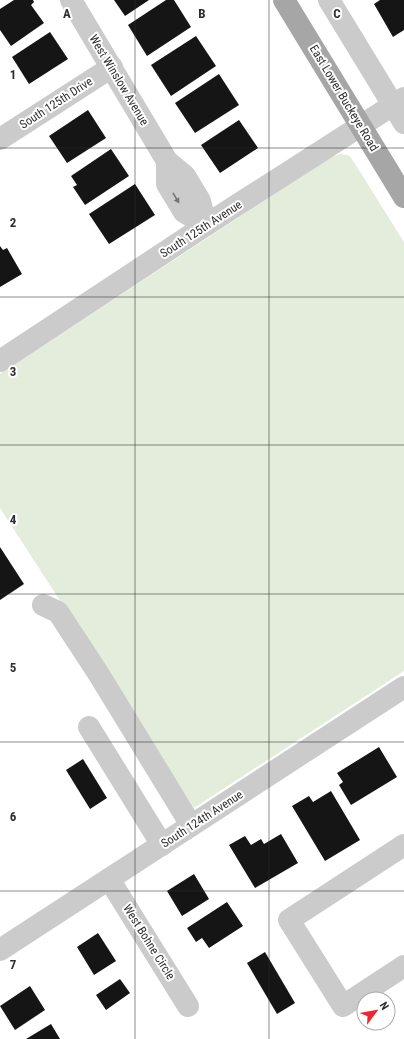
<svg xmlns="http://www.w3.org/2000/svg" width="404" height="1039" font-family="'Roboto Condensed',sans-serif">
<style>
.green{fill:#e4eddb}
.building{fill:#151515}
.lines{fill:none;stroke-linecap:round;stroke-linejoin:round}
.minor{stroke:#cbcbcb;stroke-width:22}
.major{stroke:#a6a6a6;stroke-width:22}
.oneway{fill:#757575}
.grid{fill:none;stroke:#2e2e2e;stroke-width:1;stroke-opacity:0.55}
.labels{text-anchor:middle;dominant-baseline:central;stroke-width:4;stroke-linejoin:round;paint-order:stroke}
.street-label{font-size:12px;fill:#2e2e2e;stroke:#fff}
.grid-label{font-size:13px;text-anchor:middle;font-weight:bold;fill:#2e2e2e;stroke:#fff;stroke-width:4;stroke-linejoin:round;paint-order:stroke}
</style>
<rect width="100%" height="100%" fill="#fff"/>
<path class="green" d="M 340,154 L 348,155 L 352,159 L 404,242 L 404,671 L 194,808 L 0,508 L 0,374 L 331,157 Z"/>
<g class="building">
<path d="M 14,0 L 33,0 L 34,2 L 31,5 L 44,23 L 11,46 L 0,30 L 0,9 Z"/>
<path d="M 114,0 L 149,0 L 125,16 Z"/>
<path d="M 166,0 L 174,0 L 191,27 L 147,56 L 128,25 Z"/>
<path d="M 380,0 L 404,0 L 404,30 L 393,37 L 374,4 Z"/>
<path d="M 50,32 L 68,59 L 29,84 L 12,57 Z"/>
<path d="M 196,36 L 216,66 L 171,96 L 151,65 Z"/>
<path d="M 219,74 L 239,105 L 195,133 L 175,103 Z"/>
<path d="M 88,110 L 106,138 L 67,163 L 49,136 Z"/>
<path d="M 239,120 L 258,148 L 220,173 L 201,145 Z"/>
<path d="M 111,149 L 129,176 L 85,205 L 73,187 L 77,185 L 71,176 Z"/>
<path d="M 135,184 L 155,215 L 109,244 L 89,214 Z"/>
<path d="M 0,246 L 3,250 L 7,248 L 22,274 L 0,287 Z"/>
<path d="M 0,547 L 24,584 L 0,600 Z"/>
<path d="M 379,747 L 397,777 L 351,805 L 339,785 L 343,782 L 337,773 Z"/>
<path d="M 83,759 L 107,798 L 90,809 L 66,770 Z"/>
<path d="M 331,791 L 360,840 L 325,861 L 292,806 L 309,796 L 313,802 Z"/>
<path d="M 281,834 L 298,863 L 255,888 L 229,845 L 245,836 L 251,845 L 261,839 L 264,844 Z"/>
<path d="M 194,874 L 209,899 L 182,916 L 167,891 Z"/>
<path d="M 227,902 L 243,926 L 209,948 L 202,938 L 196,942 L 187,928 Z"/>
<path d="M 98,933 L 116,961 L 94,975 L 77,947 Z"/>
<path d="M 265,952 L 295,1003 L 277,1014 L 247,963 Z"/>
<path d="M 120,979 L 130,993 L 106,1010 L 96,995 Z"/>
<path d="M 30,986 L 45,1010 L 15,1030 L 0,1006 Z"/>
<path d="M 51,1024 L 60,1039 L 26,1039 Z"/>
</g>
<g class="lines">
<g class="minor">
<path d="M 71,0 L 167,161 L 185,176 L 200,201 L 206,225"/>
<path d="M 329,0 L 404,123"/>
<path d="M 0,139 L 112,67"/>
<path d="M 167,161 L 167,184 L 184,212 L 206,225"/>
<path d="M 0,361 L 206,225 L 404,98"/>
<path d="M 43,605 L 58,612 L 98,673 L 191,825"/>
<path d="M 89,727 L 162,845"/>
<path d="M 404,845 L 289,920 L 343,1006 L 404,966"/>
<path d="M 109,879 L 188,1006"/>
<path d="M 0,950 L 404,687"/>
</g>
<path class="major" d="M 284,0 L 404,197"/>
</g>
<defs><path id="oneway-solid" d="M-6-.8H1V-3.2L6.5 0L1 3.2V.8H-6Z"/></defs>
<use class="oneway" href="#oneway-solid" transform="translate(176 198) rotate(59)"/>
<path class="grid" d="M 135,0 L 135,1039M 269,0 L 269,1039M 0,148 L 404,148M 0,297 L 404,297M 0,445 L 404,445M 0,594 L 404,594M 0,742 L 404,742M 0,891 L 404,891"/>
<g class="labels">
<g class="street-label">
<text transform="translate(119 80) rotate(59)">West Winslow Avenue</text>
<text transform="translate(344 98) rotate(59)">East Lower Buckeye Road</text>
<text transform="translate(56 103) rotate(-33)">South 125th Drive</text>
<text transform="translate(201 229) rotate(-33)">South 125th Avenue</text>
<text transform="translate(202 819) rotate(-33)">South 124th Avenue</text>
<text transform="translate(149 942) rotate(58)">West Bohne Circle</text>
</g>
</g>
<g class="grid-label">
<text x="67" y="18">A</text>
<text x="202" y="18">B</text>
<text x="337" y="18">C</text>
<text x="13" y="79">1</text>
<text x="13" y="227">2</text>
<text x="13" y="376">3</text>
<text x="13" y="524">4</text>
<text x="13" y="672">5</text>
<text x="13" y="821">6</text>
<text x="13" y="969">7</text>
</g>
<g transform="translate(376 1011) rotate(58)"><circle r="19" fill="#ffffff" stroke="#ababab"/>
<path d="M0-3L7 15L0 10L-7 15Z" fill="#f1252f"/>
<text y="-6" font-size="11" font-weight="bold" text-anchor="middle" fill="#2e2e2e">N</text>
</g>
</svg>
